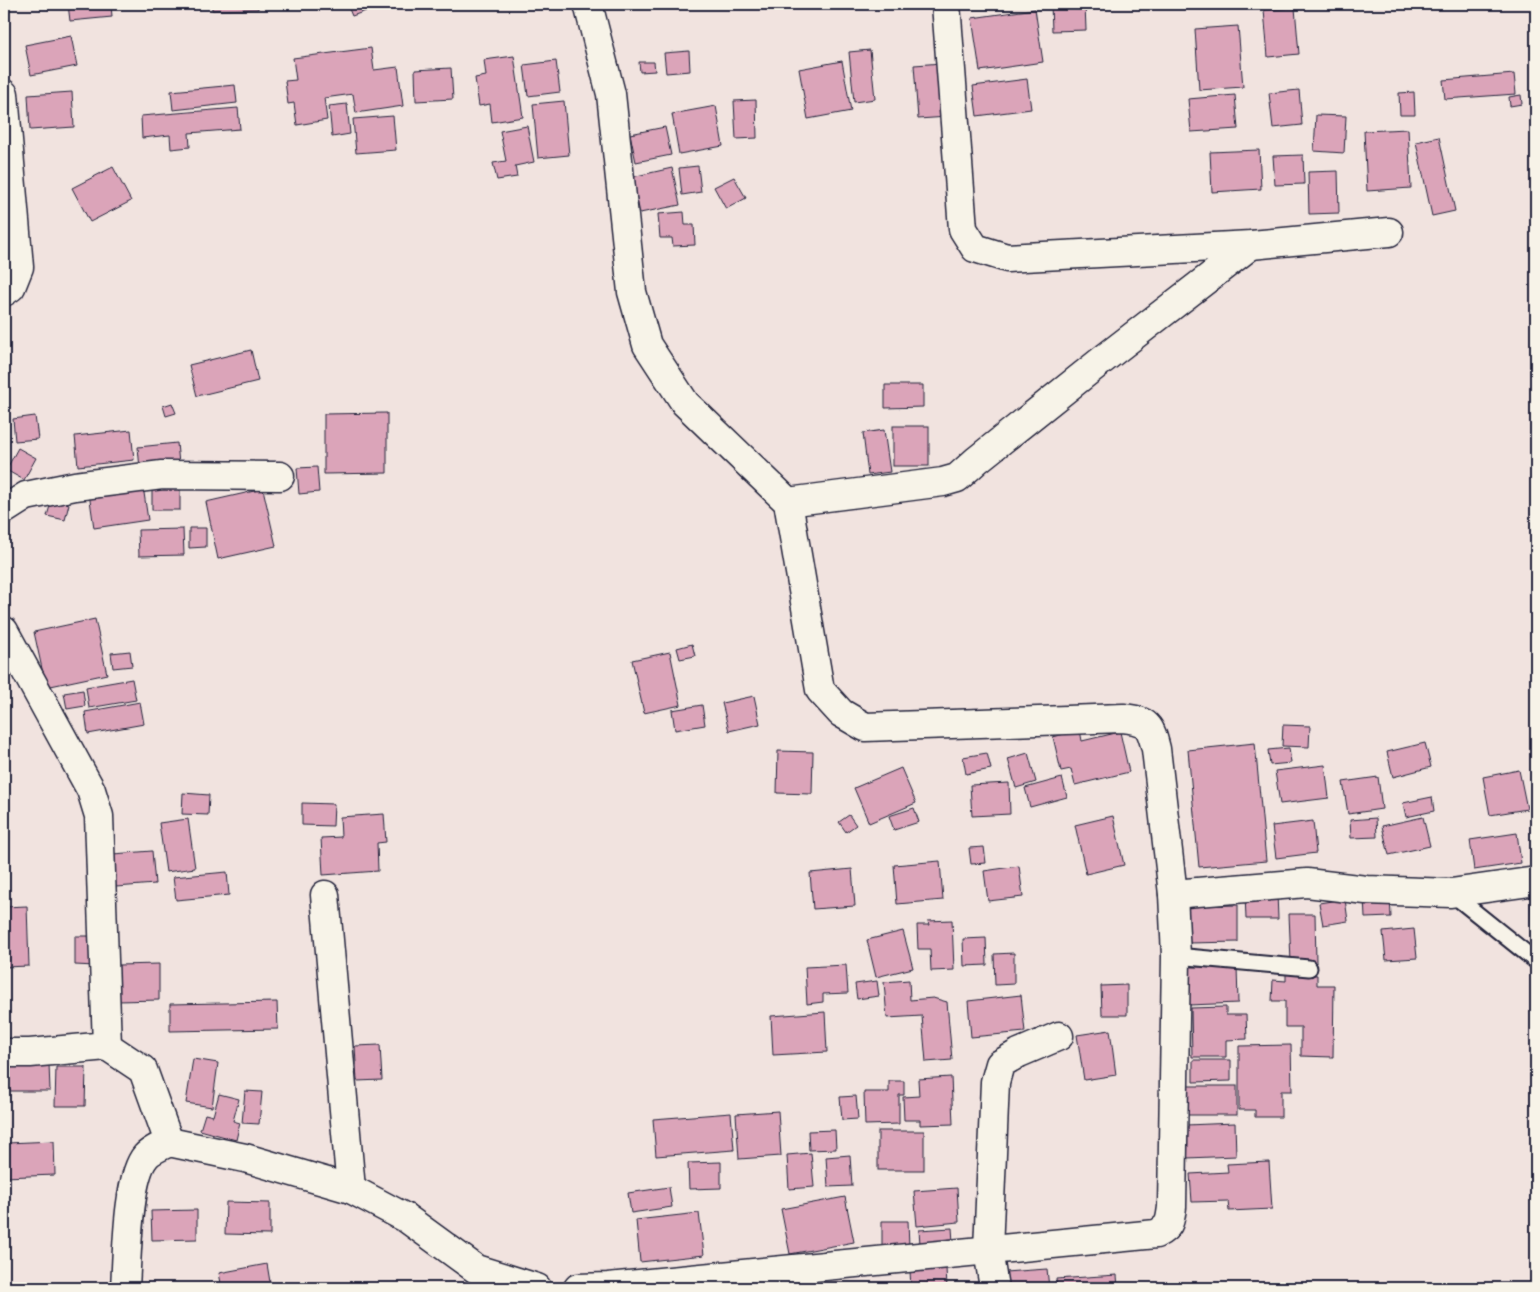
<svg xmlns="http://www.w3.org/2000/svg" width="1540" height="1292" font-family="'Gochi Hand',sans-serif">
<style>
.building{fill:#dba4b9;stroke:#22223b}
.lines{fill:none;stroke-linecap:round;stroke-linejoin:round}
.service-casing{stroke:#22223b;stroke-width:19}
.minor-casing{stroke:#22223b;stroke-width:31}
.service{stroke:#f7f3e8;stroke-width:15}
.minor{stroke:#f7f3e8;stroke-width:28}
</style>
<rect width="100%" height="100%" fill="#f1e3df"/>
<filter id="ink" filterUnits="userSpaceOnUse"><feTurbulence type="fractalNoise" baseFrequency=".02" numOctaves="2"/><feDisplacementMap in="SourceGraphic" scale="10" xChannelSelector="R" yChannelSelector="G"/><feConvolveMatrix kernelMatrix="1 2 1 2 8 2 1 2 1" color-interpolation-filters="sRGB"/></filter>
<g filter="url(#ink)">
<g class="building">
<path d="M 68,4 L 111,4 L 112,17 L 70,21 Z"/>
<path d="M 196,4 L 258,4 L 258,9 L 212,10 L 212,6 L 196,6 Z"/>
<path d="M 347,4 L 363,4 L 366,11 L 352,16 Z"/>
<path d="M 1051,4 L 1085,4 L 1086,30 L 1052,31 Z"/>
<path d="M 1295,8 L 1299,54 L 1268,57 L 1264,10 Z"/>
<path d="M 1035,9 L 1043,62 L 980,71 L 972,18 Z"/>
<path d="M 1238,26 L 1243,87 L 1199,90 L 1195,29 Z"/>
<path d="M 71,36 L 77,66 L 31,75 L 25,45 Z"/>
<path d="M 371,48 L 374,70 L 398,67 L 403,106 L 356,113 L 353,94 L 324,98 L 327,120 L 297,125 L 294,103 L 288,104 L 285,81 L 296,80 L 293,58 Z"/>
<path d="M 870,50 L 875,99 L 854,102 L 849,52 Z"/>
<path d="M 689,51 L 690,71 L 666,73 L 664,53 Z"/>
<path d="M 514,56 L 523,117 L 492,122 L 490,104 L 479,106 L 475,78 L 486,76 L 484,60 Z"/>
<path d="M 556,61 L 560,92 L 528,96 L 524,65 Z"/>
<path d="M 842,61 L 851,111 L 808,119 L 799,69 Z"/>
<path d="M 639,62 L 654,62 L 655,71 L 640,72 Z"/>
<path d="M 943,63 L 948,117 L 918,119 L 914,65 Z"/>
<path d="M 451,68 L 453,99 L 416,101 L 415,70 Z"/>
<path d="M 1514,74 L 1516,94 L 1445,99 L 1443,80 Z"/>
<path d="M 1027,79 L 1031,109 L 977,116 L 973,86 Z"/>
<path d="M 235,85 L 237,103 L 173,110 L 171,91 Z"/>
<path d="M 1299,90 L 1302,125 L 1273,128 L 1269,93 Z"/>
<path d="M 72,92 L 74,127 L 30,130 L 28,95 Z"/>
<path d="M 1414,92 L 1415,115 L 1400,115 L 1399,93 Z"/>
<path d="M 1235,95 L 1238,129 L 1191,132 L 1188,99 Z"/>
<path d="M 1521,95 L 1522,104 L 1510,106 L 1509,97 Z"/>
<path d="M 756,100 L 757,138 L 736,139 L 734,101 Z"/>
<path d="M 564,101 L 569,155 L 538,158 L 533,104 Z"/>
<path d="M 347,104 L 350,134 L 332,137 L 329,106 Z"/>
<path d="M 716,106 L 723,146 L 679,154 L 672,114 Z"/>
<path d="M 238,108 L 240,129 L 189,133 L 190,147 L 171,149 L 170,135 L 142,138 L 141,116 Z"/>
<path d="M 1316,115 L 1346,116 L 1344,153 L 1314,151 Z"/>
<path d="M 393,116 L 396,150 L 356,153 L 353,119 Z"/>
<path d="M 527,126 L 534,162 L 515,166 L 517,177 L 497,180 L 493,163 L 506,161 L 500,131 Z"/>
<path d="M 665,127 L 671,155 L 636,162 L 630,134 Z"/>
<path d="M 1408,129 L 1411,188 L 1367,191 L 1364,131 Z"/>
<path d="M 1439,137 L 1455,211 L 1432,216 L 1416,142 Z"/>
<path d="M 1259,150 L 1261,189 L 1212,192 L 1210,152 Z"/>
<path d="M 1303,155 L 1304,184 L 1275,185 L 1273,156 Z"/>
<path d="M 698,166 L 701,192 L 682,195 L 679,168 Z"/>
<path d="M 113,167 L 131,201 L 90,222 L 72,188 Z"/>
<path d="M 672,168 L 680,205 L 640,213 L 632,177 Z"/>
<path d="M 1338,171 L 1339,213 L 1309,214 L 1308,172 Z"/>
<path d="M 734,177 L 746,198 L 726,209 L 714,187 Z"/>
<path d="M 684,212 L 685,225 L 694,225 L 695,245 L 673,246 L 672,238 L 660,238 L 658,214 Z"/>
<path d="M 251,350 L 258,381 L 197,396 L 189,365 Z"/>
<path d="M 885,385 L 923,385 L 923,407 L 885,408 Z"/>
<path d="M 172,403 L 176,413 L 166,416 L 163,406 Z"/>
<path d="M 387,413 L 387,473 L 324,474 L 324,414 Z"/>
<path d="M 35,416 L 38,439 L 15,441 L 13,419 Z"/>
<rect x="893" y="426" width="36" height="40"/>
<path d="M 131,430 L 134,460 L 78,466 L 75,436 Z"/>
<path d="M 884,430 L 890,472 L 868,475 L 863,433 Z"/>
<path d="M 177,443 L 179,464 L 140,469 L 138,447 Z"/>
<path d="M 18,448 L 36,458 L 24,480 L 6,470 Z"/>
<path d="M 317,467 L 319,492 L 299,494 L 297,468 Z"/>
<rect x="152" y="484" width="28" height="26"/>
<path d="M 143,486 L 148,520 L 94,528 L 89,493 Z"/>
<path d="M 263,489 L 276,546 L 218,559 L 206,502 Z"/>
<path d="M 52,499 L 69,504 L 65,520 L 47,516 Z"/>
<path d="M 189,528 L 206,528 L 206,547 L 189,548 Z"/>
<path d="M 183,529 L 184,555 L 139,556 L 138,530 Z"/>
<path d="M 95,619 L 107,674 L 46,687 L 34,632 Z"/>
<path d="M 692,644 L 695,656 L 680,659 L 677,648 Z"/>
<path d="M 130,651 L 132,666 L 113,668 L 111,653 Z"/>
<path d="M 670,652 L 681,705 L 644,713 L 632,660 Z"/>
<path d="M 132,679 L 136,700 L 89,708 L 86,687 Z"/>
<path d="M 83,690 L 85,706 L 67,709 L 64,693 Z"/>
<path d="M 754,696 L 760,724 L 729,731 L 722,703 Z"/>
<path d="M 140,702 L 144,724 L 88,734 L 85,712 Z"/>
<path d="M 702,705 L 705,725 L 675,730 L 672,710 Z"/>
<path d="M 1283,725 L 1310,726 L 1309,747 L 1282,746 Z"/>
<path d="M 1080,730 L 1082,741 L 1120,732 L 1129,772 L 1075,785 L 1071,769 L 1061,771 L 1053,737 Z"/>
<path d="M 1255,743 L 1266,861 L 1199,867 L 1188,750 Z"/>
<path d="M 1425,743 L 1431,767 L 1393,777 L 1387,752 Z"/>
<path d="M 1289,748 L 1291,763 L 1270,765 L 1268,750 Z"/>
<path d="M 778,751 L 813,752 L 812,794 L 777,793 Z"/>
<path d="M 987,753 L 991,769 L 966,774 L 963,757 Z"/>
<path d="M 1028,753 L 1036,782 L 1016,788 L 1008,759 Z"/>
<path d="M 1325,765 L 1329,798 L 1280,804 L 1275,771 Z"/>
<path d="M 901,768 L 916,803 L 869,823 L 854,788 Z"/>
<path d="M 1519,770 L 1527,809 L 1490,815 L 1483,777 Z"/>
<path d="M 1378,777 L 1382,809 L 1348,814 L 1343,782 Z"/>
<path d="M 1062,778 L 1067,797 L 1030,807 L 1025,788 Z"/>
<path d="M 1009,783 L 1010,814 L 972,816 L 970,785 Z"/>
<path d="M 183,793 L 209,795 L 208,815 L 182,814 Z"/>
<path d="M 1432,797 L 1434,811 L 1406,817 L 1403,803 Z"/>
<path d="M 302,803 L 334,804 L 333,826 L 302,825 Z"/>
<path d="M 914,808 L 919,822 L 894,830 L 889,816 Z"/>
<path d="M 384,814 L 386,842 L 377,843 L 378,871 L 323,875 L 321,838 L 341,837 L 340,817 Z"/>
<path d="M 849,815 L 856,825 L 846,832 L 839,822 Z"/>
<path d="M 1113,816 L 1124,865 L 1086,874 L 1075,825 Z"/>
<path d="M 1423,817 L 1430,846 L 1389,855 L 1382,826 Z"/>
<path d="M 1376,818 L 1377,837 L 1351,838 L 1350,820 Z"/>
<path d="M 188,819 L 195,868 L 166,872 L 159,823 Z"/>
<path d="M 1313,821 L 1316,853 L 1276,858 L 1272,826 Z"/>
<path d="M 1517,833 L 1521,863 L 1474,870 L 1470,840 Z"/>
<path d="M 984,847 L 986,863 L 971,864 L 969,848 Z"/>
<path d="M 152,851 L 155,884 L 116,887 L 113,854 Z"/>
<path d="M 940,861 L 943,900 L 897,904 L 894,865 Z"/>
<path d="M 1019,866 L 1023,897 L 988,901 L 984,871 Z"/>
<path d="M 852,869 L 855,906 L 813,909 L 810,873 Z"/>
<path d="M 227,872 L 229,895 L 176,900 L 173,877 Z"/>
<path d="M 1277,893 L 1278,919 L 1246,919 L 1245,894 Z"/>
<path d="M 1390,896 L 1391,917 L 1365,918 L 1364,897 Z"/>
<path d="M 1345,899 L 1348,921 L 1323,925 L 1319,903 Z"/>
<path d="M 1531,904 L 1536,904 L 1536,939 L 1532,939 Z"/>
<path d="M 1238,905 L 1238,942 L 1188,943 L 1188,906 Z"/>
<path d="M 27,906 L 29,966 L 4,967 L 4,907 Z"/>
<path d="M 1289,914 L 1315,914 L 1316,962 L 1291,962 Z"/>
<path d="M 952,920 L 954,970 L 931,971 L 930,949 L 918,949 L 917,925 L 929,925 L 928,921 Z"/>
<path d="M 1414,929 L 1417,958 L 1386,960 L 1383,932 Z"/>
<path d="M 903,931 L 913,968 L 876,977 L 867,940 Z"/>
<path d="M 75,936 L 95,936 L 95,966 L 75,965 Z"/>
<path d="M 986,938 L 987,965 L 964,966 L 963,939 Z"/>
<path d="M 1014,953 L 1014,984 L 995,985 L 994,954 Z"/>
<path d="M 159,964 L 159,1000 L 118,1001 L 118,965 Z"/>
<path d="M 846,965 L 848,993 L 823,994 L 823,1002 L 807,1004 L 805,967 Z"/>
<path d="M 1237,966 L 1238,1003 L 1189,1005 L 1189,967 Z"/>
<path d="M 1286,974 L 1317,975 L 1317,985 L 1334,985 L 1333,1057 L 1301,1056 L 1301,1027 L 1285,1027 L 1285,1001 L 1272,1001 L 1273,980 L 1286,981 Z"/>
<path d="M 909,980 L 910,1000 L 933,998 L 947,1002 L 952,1060 L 926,1062 L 922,1016 L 887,1018 L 884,982 Z"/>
<path d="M 877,981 L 879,996 L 857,999 L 855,984 Z"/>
<path d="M 1127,985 L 1127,1015 L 1102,1015 L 1101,986 Z"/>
<path d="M 1021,995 L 1025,1032 L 971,1037 L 968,1001 Z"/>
<path d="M 277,1002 L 278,1029 L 170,1031 L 170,1004 Z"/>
<path d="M 1226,1007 L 1226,1015 L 1246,1015 L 1247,1039 L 1226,1040 L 1226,1057 L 1192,1057 L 1191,1008 Z"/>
<path d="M 825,1012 L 827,1052 L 773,1055 L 771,1016 Z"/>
<path d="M 1110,1030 L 1116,1075 L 1084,1080 L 1077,1035 Z"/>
<path d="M 380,1045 L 382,1080 L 357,1081 L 355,1046 Z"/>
<path d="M 1291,1045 L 1292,1091 L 1281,1091 L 1281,1117 L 1255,1117 L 1255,1110 L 1239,1110 L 1239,1046 Z"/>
<path d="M 193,1059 L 218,1063 L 212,1107 L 186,1103 Z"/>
<path d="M 1193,1060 L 1231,1060 L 1231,1081 L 1193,1082 Z"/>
<path d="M 4,1064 L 49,1064 L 50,1091 L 4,1091 Z"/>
<path d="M 56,1067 L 86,1067 L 85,1106 L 55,1106 Z"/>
<path d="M 951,1077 L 953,1124 L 920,1125 L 920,1120 L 904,1120 L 903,1097 L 919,1096 L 918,1079 Z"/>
<path d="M 889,1081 L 904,1081 L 904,1095 L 899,1095 L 899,1124 L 865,1125 L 864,1092 L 889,1092 Z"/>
<rect x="1182" y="1086" width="55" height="29"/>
<path d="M 245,1091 L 262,1092 L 259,1124 L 242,1123 Z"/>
<path d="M 219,1094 L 239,1099 L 233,1121 L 240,1123 L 236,1140 L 200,1130 L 205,1114 L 213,1116 Z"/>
<path d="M 856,1096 L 858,1119 L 842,1120 L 840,1097 Z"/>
<path d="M 778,1111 L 781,1156 L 739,1159 L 736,1114 Z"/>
<path d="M 731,1113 L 734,1150 L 656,1156 L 653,1119 Z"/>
<path d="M 1235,1123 L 1236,1156 L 1187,1158 L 1186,1125 Z"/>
<path d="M 835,1130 L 836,1149 L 809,1150 L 808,1131 Z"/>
<rect x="878" y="1131" width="46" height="39"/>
<path d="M 4,1132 L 6,1132 L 7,1143 L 54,1141 L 55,1175 L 4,1177 Z"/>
<path d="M 811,1153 L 814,1187 L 789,1189 L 787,1155 Z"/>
<path d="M 850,1155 L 852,1186 L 828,1187 L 826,1157 Z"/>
<path d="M 721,1162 L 721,1188 L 689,1189 L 688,1163 Z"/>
<path d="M 1269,1162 L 1272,1209 L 1229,1211 L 1228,1201 L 1192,1202 L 1190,1174 L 1228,1172 L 1227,1164 Z"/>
<path d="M 669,1187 L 672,1207 L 631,1213 L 628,1193 Z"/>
<path d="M 957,1188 L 959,1222 L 917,1226 L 914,1191 Z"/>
<path d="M 845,1197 L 854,1242 L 790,1254 L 781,1209 Z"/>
<path d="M 226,1202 L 270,1203 L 270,1235 L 225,1234 Z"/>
<path d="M 197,1210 L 197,1239 L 152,1240 L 151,1211 Z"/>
<path d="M 699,1213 L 704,1255 L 640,1262 L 636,1220 Z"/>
<path d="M 882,1221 L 908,1221 L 909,1247 L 882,1248 Z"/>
<path d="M 952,1228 L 953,1242 L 920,1244 L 919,1230 Z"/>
<path d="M 267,1264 L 271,1288 L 222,1288 L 219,1273 Z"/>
<path d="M 946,1268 L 947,1288 L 911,1288 L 910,1271 Z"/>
<path d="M 1047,1269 L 1049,1288 L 1006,1288 L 1005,1272 Z"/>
<path d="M 1117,1275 L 1118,1288 L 1057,1288 L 1056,1279 Z"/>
<path d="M 879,1285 L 879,1288 L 845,1288 L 845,1287 Z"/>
</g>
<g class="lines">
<defs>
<g id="service">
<path d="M 1451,893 L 1536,961"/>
<path d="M 1176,956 L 1309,968"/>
</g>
<g id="minor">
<path d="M 946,4 L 963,229 L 975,248 L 1007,258 L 1251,245 L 1389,232"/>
<path d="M 4,94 L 19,267 L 11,287 L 4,292"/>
<path d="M 788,502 L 943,482 L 957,478 L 977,460 L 1101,361 L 1251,245"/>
<path d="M 4,510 L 26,496 L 75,486 L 162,475 L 280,476"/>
<path d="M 4,631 L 91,790 L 99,816 L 107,1046 L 30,1053 L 4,1053"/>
<path d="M 1173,894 L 1307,883 L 1366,890 L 1451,893 L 1536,881"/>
<path d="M 325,895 L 351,1189"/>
<path d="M 107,1046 L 143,1070 L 169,1142"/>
<path d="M 125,1288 C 127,1259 127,1177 146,1156 C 151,1150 162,1146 169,1142 L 245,1158 L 351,1189 L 406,1218 L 476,1269 L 537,1288"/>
<path d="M 578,1288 L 608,1287 L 1156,1234 C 1170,1227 1170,1222 1172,1207 L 1176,956 L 1173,894 L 1156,749 C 1150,725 1148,721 1123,718 L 865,727 L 841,713 L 820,690 L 788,502 L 685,403 L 647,345 L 632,292 L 611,94 L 588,4"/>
<path d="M 994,1288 L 988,1250 L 995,1082 L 1000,1064 L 1019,1053 L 1059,1036"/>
</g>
</defs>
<use href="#service" class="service-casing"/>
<use href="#minor" class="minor-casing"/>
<use href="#service" class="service"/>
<use href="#minor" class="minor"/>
</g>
</g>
<rect width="1540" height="1292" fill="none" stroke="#f7f3e8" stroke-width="20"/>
<rect x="10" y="10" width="1520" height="1272" fill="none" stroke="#22223b" stroke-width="2" filter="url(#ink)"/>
</svg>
